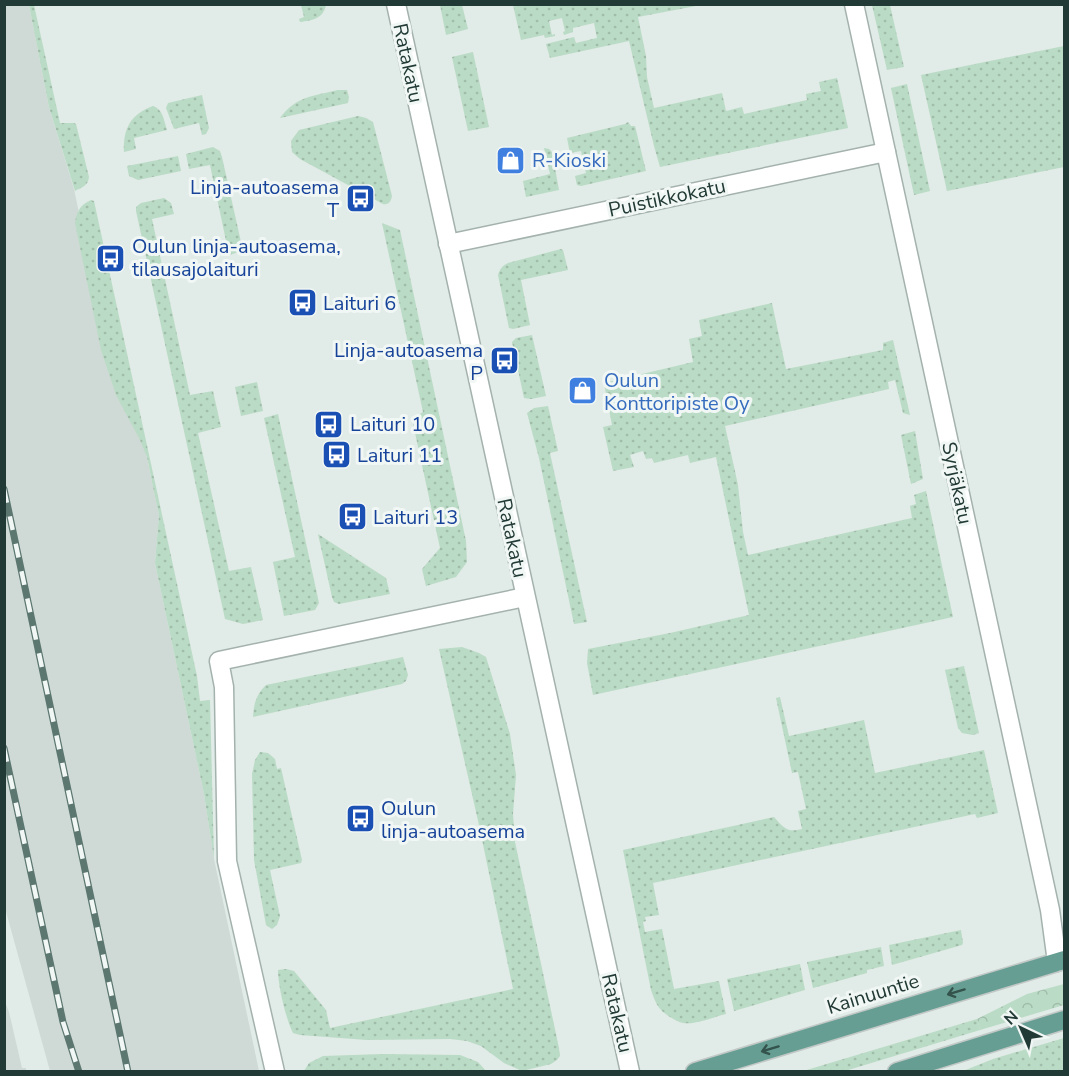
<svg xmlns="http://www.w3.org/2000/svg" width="1069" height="1076" font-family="'Nunito Sans',sans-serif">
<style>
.built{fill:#cfdad6}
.green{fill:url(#green-dots)}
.forest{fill:url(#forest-crowns)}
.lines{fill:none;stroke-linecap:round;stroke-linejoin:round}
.minor-casing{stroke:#a4b2ae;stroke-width:21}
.major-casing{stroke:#c1c8c6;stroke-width:21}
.minor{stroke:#fff;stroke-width:18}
.major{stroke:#679e93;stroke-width:18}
.rail-casing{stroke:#5c7670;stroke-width:7}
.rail{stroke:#f1f7f4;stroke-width:4.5;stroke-dasharray:14;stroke-linecap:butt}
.oneway{stroke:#33534c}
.labels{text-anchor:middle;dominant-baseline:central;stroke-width:6;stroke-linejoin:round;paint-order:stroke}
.street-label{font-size:20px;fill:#223a35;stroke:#f1f7f4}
.shop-label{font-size:20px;fill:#366cbe;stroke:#f1f7f4;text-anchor:start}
.transit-label{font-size:20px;fill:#164399;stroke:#f1f7f4;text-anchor:start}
</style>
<defs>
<pattern id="green-dots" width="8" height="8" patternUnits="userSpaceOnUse" patternTransform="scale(1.5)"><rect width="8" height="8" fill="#badbc5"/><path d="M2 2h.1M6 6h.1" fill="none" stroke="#a0bdaa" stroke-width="1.8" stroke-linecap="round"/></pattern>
<pattern id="forest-crowns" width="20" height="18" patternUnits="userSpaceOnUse" patternTransform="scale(1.5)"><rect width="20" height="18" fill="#badbc5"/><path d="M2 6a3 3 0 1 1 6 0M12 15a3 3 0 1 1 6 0" fill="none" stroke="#a0bdaa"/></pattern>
</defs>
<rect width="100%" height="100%" fill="#e1ebe7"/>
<g class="built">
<path d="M 4,5 L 29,5 L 49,107 L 74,189 L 103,327 L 143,439 L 159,515 L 155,563 L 204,794 L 214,859 L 259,1071 L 50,1071 L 5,908 Z"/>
<path d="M 4,999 L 9,1012 L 22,1068 L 26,1068 L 26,1071 L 5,1071 Z"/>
</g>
<g class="green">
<path d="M 29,5 L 34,5 L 60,123 L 74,123 L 76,124 L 89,177 C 88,186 82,187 75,191 L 49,107 Z"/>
<path d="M 301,5 L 301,4 L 326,5 C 323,19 313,20 300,22 L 299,19 L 304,17 Z"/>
<path d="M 440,5 L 462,5 L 468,29 L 446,35 Z"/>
<path d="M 513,5 L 701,5 L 638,17 L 646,56 L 647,77 L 654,108 L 722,93 L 726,111 L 742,107 L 744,114 L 807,100 L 806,94 L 821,91 L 819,82 L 837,78 L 848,128 L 660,167 L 654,146 L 629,41 L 550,58 L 546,44 L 574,37 L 576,43 L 597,38 L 594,23 L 573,28 L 573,32 L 564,35 L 563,32 L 565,31 L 562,18 L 549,21 L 552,35 L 555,34 L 555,36 L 545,38 L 544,35 L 521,40 Z"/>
<path d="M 872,5 L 890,5 L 904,67 L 887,70 Z"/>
<path d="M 1064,46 L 1064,167 L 947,191 L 921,75 Z"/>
<path d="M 473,52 L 489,127 L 468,131 L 452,57 Z"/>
<path d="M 907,84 L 930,191 L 914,195 L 891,88 Z"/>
<path d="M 338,90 L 347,90 L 349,97 L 348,103 L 280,118 C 296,96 314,96 338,90 Z"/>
<path d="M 202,95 L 209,128 L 206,134 L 202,135 L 199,123 L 174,129 L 166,108 L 168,103 Z"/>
<path d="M 153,106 C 163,109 164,121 167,130 L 134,138 L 136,149 L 124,152 C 123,128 131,114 153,106 Z"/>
<path d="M 358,116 L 366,118 L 373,122 L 392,196 C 391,202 388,205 383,204 L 300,159 L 292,152 L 291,141 L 299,130 Z"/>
<path d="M 628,122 L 631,126 L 635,126 L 646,171 L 581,186 L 577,185 L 575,176 L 586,173 L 581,151 L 570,153 L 567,138 L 625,124 Z"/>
<path d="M 213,147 L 220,151 L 222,157 L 243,251 L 229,255 L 210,165 L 189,169 L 186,154 Z"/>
<path d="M 544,148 L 549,149 L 552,152 L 559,190 L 526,197 L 523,181 L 550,174 Z"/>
<path d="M 178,156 L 181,171 L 138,180 L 129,176 L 127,166 Z"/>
<path d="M 164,198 L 171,203 L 174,214 L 152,219 L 190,395 L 213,391 L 221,427 L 198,433 L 229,571 L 251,567 L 263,620 L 243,624 L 225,619 L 136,211 L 136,207 L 141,203 Z"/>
<path d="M 91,200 L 94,201 L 197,676 L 200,701 L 210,700 L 214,859 L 204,794 L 155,563 L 159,515 L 153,487 L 147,457 L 140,440 L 116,395 L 101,350 L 75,223 C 77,211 80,205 91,200 Z"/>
<path d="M 382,223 L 400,230 L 466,541 L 467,562 L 456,577 L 426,586 L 422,569 L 440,548 L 412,419 L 423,412 Z"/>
<path d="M 561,249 L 563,250 L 568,270 L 521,280 L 530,325 L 513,329 L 509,328 L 498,275 C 500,269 502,266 508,263 Z"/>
<path d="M 772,303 L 786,369 L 883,350 L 883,343 L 893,340 L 910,415 L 903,413 L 895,380 L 888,382 L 889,389 L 725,426 L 738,485 L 743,532 L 748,555 L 912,518 L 910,506 L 916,504 L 914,495 L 926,491 L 953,617 L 593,695 L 587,663 L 588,649 L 670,633 L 749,615 L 716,457 L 690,463 L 688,455 L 654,463 L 652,458 L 646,459 L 643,451 L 630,455 L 634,467 L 613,471 L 603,427 L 612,425 L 604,383 L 693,362 L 689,339 L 702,336 L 699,320 Z"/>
<path d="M 532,335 L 546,396 L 531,399 L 524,398 L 512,342 L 516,338 Z"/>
<path d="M 257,382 L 263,411 L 241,416 L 235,387 Z"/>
<path d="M 548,406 L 558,451 L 550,453 L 587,622 L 574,624 L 539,458 L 527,413 L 534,408 Z"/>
<path d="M 278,414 L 319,603 L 315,610 L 284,616 L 273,562 L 295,557 L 264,418 Z"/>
<path d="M 915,431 L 923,479 L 911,484 L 901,435 Z"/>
<path d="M 318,534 L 386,578 L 390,594 L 339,604 L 334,602 L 332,597 Z"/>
<path d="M 462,647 L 479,653 L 486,657 L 510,734 L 516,775 L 513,814 L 515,842 L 559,1048 L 560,1056 L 557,1060 L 551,1064 L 522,1071 L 504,1063 L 481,1046 L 467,1041 L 450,1039 L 367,1040 L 300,1035 L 293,1033 C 286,1019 278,986 278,970 L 286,969 L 294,971 L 326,1010 L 330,1028 L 513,989 L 479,825 L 439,649 Z"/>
<path d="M 403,657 L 408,675 L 406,681 L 402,684 L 253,717 C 254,703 256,695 266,685 Z"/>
<path d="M 964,666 L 979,733 L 973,735 L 962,733 L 958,728 L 945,670 Z"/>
<path d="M 780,697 L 789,736 L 864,720 L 875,773 L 984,750 L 998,813 L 977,818 L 975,814 L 653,883 L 659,915 L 645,917 L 646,921 L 643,922 L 645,932 L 662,929 L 674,989 L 719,981 L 726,1014 C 713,1017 696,1025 683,1023 C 678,1022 674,1019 670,1017 C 658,1009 656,1004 651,990 L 623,850 L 774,817 C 784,828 787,833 802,829 L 798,811 L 806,809 L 798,772 L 792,773 L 776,698 Z"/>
<path d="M 260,752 L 268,753 L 275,759 L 277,769 L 281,768 L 302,860 L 301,863 L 270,870 L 280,916 L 277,925 L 272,929 L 266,925 L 254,860 L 252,774 L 255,760 Z"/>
<path d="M 961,930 L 963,943 L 962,945 L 892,965 L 889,945 Z"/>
<path d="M 881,947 L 884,966 L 867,970 L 867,973 L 813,988 L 807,962 Z"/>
<path d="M 800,964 L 805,990 L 734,1011 L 727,979 Z"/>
<path d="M 977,1019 L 980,1030 L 845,1071 L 800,1072 Z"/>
<path d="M 1064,1038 L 1064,1071 L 963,1071 L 993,1059 Z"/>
<path d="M 383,1054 L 460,1055 L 478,1062 L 486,1071 L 304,1071 L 309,1063 L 323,1056 Z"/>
</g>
<path class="forest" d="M 1064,984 L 1064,1005 L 980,1030 L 977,1019 L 1027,994 Z"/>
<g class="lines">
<defs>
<g id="minor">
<path d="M 396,4 L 630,1072"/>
<path d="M 854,4 L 1050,910 L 1057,962"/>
<path d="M 448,244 L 886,152"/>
<path d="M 275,1072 L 227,861 L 224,687 L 219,661 L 525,597"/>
</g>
<g id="major">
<path d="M 695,1072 L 1064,960"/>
<path d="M 897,1072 L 1064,1020"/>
</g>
</defs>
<use href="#minor" class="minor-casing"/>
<use href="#major" class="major-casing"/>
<use href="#minor" class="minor"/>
<use href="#major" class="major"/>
<defs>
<g id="rail">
<path d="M 4,489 L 128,1072"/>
<path d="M 4,748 L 63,1022 L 79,1072"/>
</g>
</defs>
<use href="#rail" class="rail-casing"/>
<use href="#rail" class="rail"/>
</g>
<defs><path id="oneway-shaft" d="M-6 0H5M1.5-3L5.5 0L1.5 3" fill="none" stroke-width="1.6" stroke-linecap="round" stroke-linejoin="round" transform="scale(1.5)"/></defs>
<g class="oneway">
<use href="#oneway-shaft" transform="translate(956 992) rotate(163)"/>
<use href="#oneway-shaft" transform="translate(770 1049) rotate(163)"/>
</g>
<defs>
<symbol id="shop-square" viewBox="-11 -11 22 22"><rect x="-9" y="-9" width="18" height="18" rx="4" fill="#3f7fe0" stroke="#f1f7f4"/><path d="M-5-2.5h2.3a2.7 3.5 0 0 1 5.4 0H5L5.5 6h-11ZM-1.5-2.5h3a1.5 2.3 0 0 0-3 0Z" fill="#fff"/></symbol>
<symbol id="bus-square" viewBox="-11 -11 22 22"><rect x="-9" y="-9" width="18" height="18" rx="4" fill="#1a4fb4" stroke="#f1f7f4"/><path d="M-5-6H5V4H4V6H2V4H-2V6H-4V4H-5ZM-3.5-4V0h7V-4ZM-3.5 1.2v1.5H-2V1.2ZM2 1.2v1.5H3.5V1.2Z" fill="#fff"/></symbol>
</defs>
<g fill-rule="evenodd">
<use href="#shop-square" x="494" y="144" width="33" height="33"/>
<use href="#bus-square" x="344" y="182" width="33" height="33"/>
<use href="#bus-square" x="94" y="242" width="33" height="33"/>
<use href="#bus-square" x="286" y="286" width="33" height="33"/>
<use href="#bus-square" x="488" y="344" width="33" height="33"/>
<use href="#shop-square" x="566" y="374" width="33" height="33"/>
<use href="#bus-square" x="312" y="408" width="33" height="33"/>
<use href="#bus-square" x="320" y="438" width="33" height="33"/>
<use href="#bus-square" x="336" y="500" width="33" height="33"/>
<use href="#bus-square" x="344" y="802" width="33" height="33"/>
</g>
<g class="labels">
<g class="street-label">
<text transform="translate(408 63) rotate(78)">Ratakatu</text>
<text transform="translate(667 198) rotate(-12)">Puistikkokatu</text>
<text transform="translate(957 483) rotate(78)">Syrjäkatu</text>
<text transform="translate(512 538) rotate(78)">Ratakatu</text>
<text transform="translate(873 994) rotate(-17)">Kainuuntie</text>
<text transform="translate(617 1013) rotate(77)">Ratakatu</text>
</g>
<g class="shop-label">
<text x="532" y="160">R-Kioski</text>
<text x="604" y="380">Oulun<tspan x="604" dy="23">Konttoripiste Oy</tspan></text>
</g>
<g class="transit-label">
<text x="339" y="187" text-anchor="end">Linja-autoasema<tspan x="339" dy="23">T</tspan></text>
<text x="132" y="246">Oulun linja-autoasema,<tspan x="132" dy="23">tilausajolaituri</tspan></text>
<text x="323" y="303">Laituri 6</text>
<text x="483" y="350" text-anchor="end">Linja-autoasema<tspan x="483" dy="23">P</tspan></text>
<text x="350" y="424">Laituri 10</text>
<text x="357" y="455">Laituri 11</text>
<text x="373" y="517">Laituri 13</text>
<text x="381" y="808">Oulun<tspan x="381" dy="23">linja-autoasema</tspan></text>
</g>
</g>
<rect width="1069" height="1076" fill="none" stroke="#223a35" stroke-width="12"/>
<g transform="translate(1021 1028) rotate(316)" stroke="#f1f7f4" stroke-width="4.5" paint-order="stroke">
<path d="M0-4.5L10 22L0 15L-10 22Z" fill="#223a35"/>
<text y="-9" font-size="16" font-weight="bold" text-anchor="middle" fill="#223a35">N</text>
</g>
</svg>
